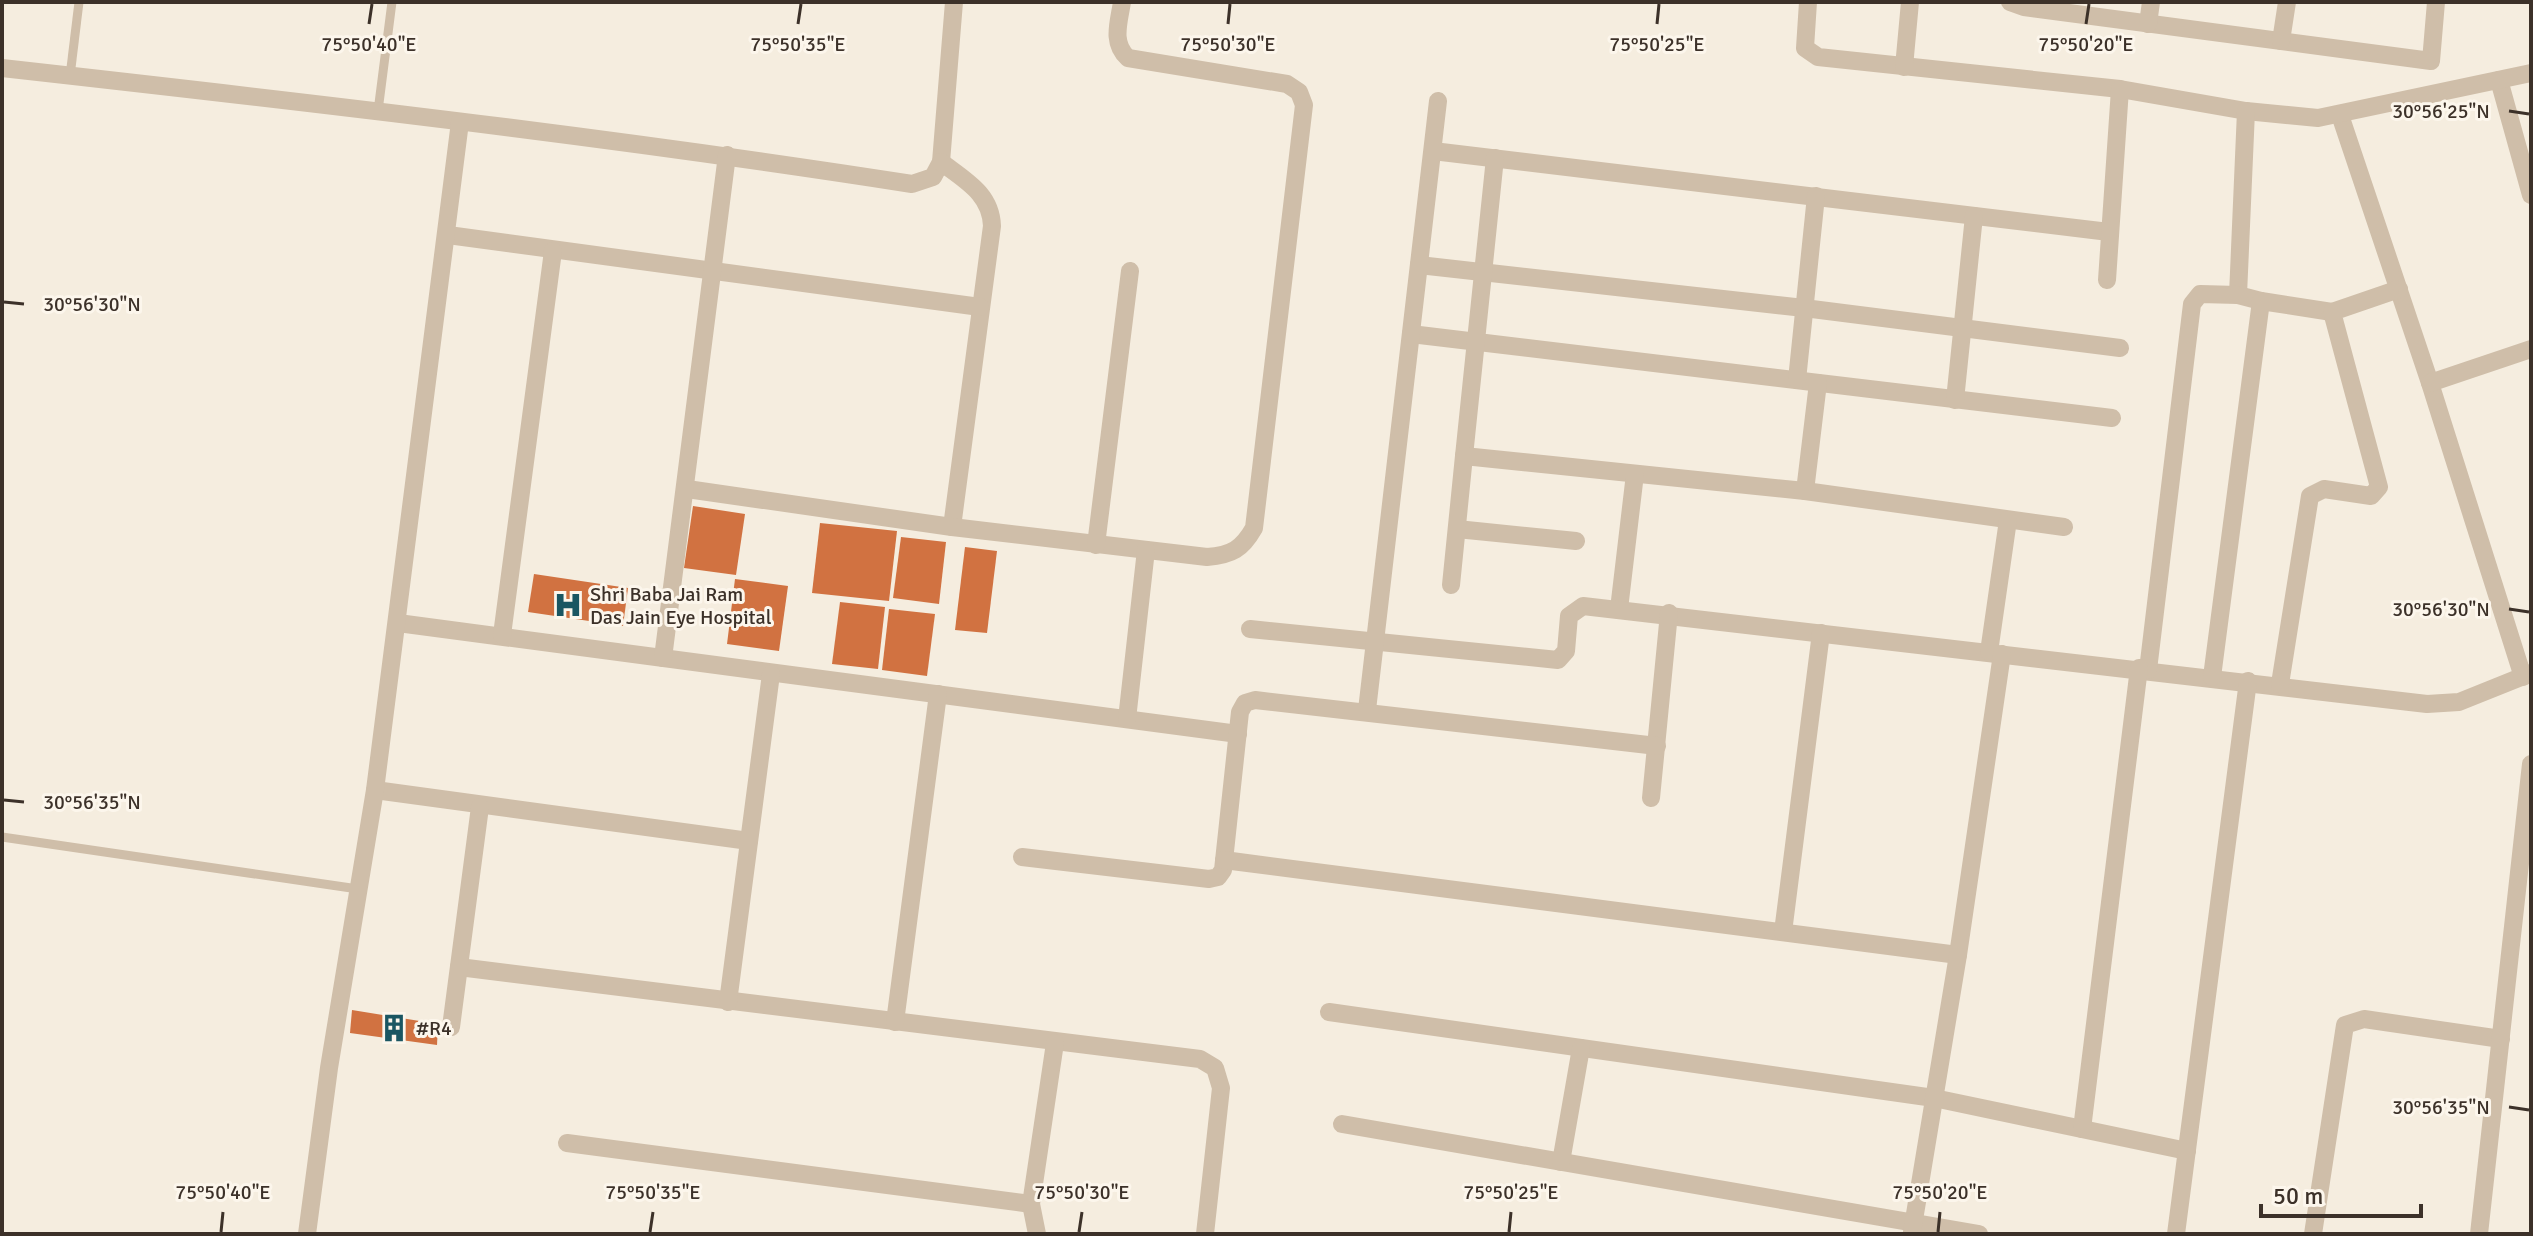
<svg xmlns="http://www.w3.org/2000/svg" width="2533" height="1236" font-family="Signika,sans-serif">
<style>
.building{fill:#d17241}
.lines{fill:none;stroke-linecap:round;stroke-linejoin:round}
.lane{stroke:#cfbea9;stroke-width:9}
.street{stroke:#cfbea9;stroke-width:18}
.ticks{fill:none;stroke:#3c3129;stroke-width:3}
.labels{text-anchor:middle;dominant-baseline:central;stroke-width:6;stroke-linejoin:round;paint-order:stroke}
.poi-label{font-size:20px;fill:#3c3129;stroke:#fcf6ec;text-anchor:start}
.ticks-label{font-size:20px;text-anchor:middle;fill:#3c3129;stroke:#fcf6ec;stroke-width:6;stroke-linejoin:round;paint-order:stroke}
</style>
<rect width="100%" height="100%" fill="#f5eddf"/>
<g class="building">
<path d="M 693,506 L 745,514 L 736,575 L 684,568 Z"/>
<path d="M 820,523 L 897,531 L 889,601 L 812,593 Z"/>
<path d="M 901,537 L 946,542 L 939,604 L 893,598 Z"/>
<path d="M 965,547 L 997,551 L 987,633 L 955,630 Z"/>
<path d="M 534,574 L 628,588 L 623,626 L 528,612 Z"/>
<path d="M 735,579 L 788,586 L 779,651 L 727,644 Z"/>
<path d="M 840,602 L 885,607 L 878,669 L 832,664 Z"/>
<path d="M 889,609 L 935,614 L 927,676 L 882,670 Z"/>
<path d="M 352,1010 L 438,1024 L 437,1045 L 350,1033 Z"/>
</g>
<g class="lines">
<g class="lane">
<path d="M 70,76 L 79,2"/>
<path d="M 378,111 L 392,2"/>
<path d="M 2,837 L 358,889"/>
</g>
<g class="street">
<path d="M 1808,2 L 1805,48 L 1818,57 L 2120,89"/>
<path d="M 2010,2 L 2024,7 L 2431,61 L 2436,2"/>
<path d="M 2148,24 L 2151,2"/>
<path d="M 2281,41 L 2287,2"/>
<path d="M 1904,67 L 1910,2"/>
<path d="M 2,68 C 306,102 610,137 912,184 L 933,177 L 941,162 L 954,2"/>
<path d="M 2499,80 L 2531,195"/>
<path d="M 2340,115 L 2430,383 L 2523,677"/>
<path d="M 1433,151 L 2109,232"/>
<path d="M 941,162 C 966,181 991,194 992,226 L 952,527"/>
<path d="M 448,235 L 980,307"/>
<path d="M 1419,265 L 1804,308 L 2120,348"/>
<path d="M 2107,280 L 2120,89 L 2246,111 L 2318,118 L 2531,73"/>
<path d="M 2238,295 L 2246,111"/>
<path d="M 1411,334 L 2112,418"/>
<path d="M 1797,380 L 1816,196"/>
<path d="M 2430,383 L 2531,349"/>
<path d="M 1955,400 L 1974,216"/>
<path d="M 1464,456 L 1495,158"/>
<path d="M 687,489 L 952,527 L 1207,557 C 1232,555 1242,549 1254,528 L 1304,105 L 1299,92 L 1287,84 L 1128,58 C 1111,43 1119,22 1122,2"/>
<path d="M 1805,491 L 1818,383"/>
<path d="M 1457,529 L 1576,541"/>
<path d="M 1096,545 L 1130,271"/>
<path d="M 1451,585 L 1464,456 L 1805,491 L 2064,527"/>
<path d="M 1619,609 L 1635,474"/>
<path d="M 398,623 L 1238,734"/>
<path d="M 1250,629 L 1558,660 L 1566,651 L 1569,616 L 1583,606 L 2427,704 L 2459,702 L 2531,673"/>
<path d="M 502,635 L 553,251"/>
<path d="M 1989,652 L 2008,520"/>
<path d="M 663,658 L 727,155"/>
<path d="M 2148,670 L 2192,304 L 2200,294 L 2238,295 L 2261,301"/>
<path d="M 2212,677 L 2261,301 L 2332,312"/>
<path d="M 2280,684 L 2310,496 L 2324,489 L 2371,496 L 2379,487 L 2332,312 L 2399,289"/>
<path d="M 1367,710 L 1438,101"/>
<path d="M 1127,719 L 1146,550"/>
<path d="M 375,790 L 749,841"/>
<path d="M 1651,798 L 1669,613"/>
<path d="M 1022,857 L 1209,879 L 1218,877 L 1223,870 L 1240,712 L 1245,703 L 1255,700 L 1657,746"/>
<path d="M 1224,860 L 1958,955"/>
<path d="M 1783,932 L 1821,633"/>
<path d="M 459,967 L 1200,1059 L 1215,1068 L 1221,1088 L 1205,1234"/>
<path d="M 728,1002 L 771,674"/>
<path d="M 1329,1012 L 1934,1098 L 2187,1151"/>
<path d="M 895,1022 L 938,694"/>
<path d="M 451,1027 L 480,807"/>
<path d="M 1342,1124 L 1979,1234"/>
<path d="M 2082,1129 L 2139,668"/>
<path d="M 567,1143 L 1031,1204"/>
<path d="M 1561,1162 L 1581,1048"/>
<path d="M 1912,1232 L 1958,955 L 2002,654"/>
<path d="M 307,1234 L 329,1068 L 375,790 L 460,122"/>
<path d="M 1037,1234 L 1031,1204 L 1055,1043"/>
<path d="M 2176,1234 L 2248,681"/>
<path d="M 2313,1234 L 2345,1025 L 2364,1019 L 2501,1039"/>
<path d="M 2479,1234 L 2531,764"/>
</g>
</g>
<path class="ticks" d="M 369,24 L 372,4M 798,24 L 801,4M 1228,24 L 1230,4M 1657,24 L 1659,4M 2086,24 L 2089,4M 2509,111 L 2529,114M 4,302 L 24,304M 2509,609 L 2529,612M 4,800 L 24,802M 2509,1107 L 2529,1110M 221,1232 L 223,1212M 650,1232 L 653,1212M 1079,1232 L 1082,1212M 1509,1232 L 1511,1212M 1938,1232 L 1940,1212"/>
<defs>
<symbol id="hospital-bare" viewBox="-9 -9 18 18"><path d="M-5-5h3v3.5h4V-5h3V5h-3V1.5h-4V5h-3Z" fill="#1a5662" stroke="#fcf6ec" stroke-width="2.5" paint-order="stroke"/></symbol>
<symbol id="building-bare" viewBox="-9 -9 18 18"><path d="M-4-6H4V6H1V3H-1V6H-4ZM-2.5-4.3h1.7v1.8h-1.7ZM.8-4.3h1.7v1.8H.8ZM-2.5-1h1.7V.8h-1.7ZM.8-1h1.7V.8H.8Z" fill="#1a5662" stroke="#fcf6ec" stroke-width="2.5" paint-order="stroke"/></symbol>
</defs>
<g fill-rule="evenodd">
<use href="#hospital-bare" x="548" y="585" width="40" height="40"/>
<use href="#building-bare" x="374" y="1008" width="40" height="40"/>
</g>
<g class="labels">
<g class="poi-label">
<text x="590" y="594">Shri Baba Jai Ram<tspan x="590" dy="23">Das Jain Eye Hospital</tspan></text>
<text x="416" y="1028">#R4</text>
</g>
</g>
<g class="ticks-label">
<text x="369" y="51">75°50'40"E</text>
<text x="798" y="51">75°50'35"E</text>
<text x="1228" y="51">75°50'30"E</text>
<text x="1657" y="51">75°50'25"E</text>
<text x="2086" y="51">75°50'20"E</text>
<text x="2441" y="118">30°56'25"N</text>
<text x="92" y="311">30°56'30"N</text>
<text x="2441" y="616">30°56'30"N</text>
<text x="92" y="809">30°56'35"N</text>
<text x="2441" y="1114">30°56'35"N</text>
<text x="223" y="1199">75°50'40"E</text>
<text x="653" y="1199">75°50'35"E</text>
<text x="1082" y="1199">75°50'30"E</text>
<text x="1511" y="1199">75°50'25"E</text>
<text x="1940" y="1199">75°50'20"E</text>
</g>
<rect width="2533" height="1236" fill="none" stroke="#3c3129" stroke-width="8"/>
<path d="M2261 1204v12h160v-12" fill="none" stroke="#3c3129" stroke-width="4"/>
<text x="2273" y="1204" font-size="24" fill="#3c3129" stroke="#fcf6ec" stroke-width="6" paint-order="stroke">50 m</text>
</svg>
